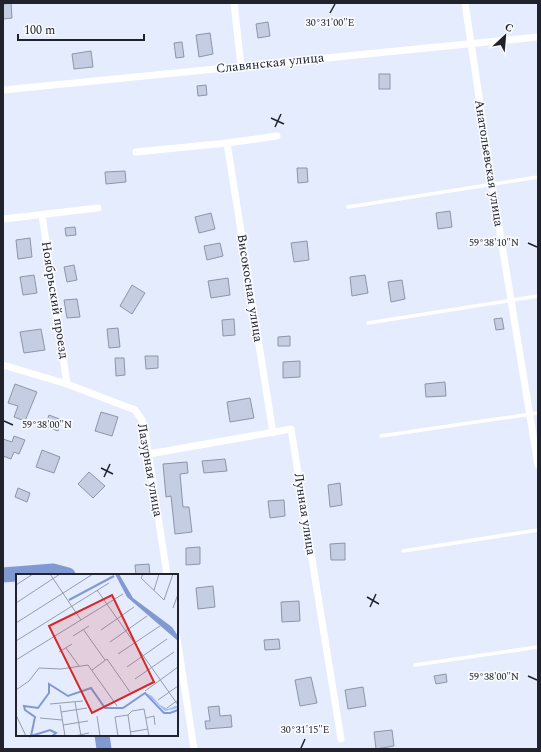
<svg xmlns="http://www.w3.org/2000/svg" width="541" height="752" font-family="Spectral,serif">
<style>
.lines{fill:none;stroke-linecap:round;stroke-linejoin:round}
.river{stroke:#8099d2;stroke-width:15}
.building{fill:#c4cde1;stroke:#8d95a8}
.lane{stroke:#fff;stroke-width:3.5}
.street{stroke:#fff;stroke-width:7}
.ticks{fill:none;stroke:#20232b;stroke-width:1.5}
.labels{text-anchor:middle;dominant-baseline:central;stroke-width:3.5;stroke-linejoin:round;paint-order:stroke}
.street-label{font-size:13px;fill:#20232b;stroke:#f8fafe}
.inset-river{fill:none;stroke:#8099d2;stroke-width:2}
.inset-road{fill:none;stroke:#969ca9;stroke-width:1}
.view{fill:#d62828;fill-opacity:0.15;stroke:#d62828;stroke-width:2}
.inset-edge{fill:none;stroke:#20232b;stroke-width:2}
.ticks-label{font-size:10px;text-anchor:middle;fill:#20232b;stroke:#f8fafe;stroke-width:3.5;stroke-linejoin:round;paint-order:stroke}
</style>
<rect width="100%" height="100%" fill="#e5ecfd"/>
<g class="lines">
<g class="river">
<path d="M 3,575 L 53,571 L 68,575"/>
<path d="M 102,735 L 104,749"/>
</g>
</g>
<g class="building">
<path d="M 11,3 L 12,18 L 3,19 L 3,4 Z"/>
<path d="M 268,22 L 270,36 L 258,38 L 256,24 Z"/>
<path d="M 210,33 L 213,54 L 199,57 L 196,35 Z"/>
<path d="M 182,42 L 184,57 L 176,58 L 174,43 Z"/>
<path d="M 91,51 L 93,67 L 74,69 L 72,54 Z"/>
<rect x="379" y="74" width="11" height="15"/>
<path d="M 206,85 L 207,95 L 198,96 L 197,86 Z"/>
<path d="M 297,168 L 307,168 L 308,182 L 298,183 Z"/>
<path d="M 125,171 L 126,182 L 106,184 L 105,172 Z"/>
<path d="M 450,211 L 452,227 L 438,229 L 436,213 Z"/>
<path d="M 211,213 L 215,229 L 199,233 L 195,217 Z"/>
<path d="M 75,227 L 76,235 L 66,236 L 65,228 Z"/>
<path d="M 30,238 L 32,257 L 18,259 L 16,240 Z"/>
<path d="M 307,241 L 309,260 L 294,262 L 291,243 Z"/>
<path d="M 220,243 L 223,256 L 207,260 L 204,246 Z"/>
<path d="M 74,265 L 77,280 L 67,282 L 64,267 Z"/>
<path d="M 34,275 L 37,293 L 23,295 L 20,277 Z"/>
<path d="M 365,275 L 368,293 L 352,296 L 350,277 Z"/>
<path d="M 228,278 L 230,295 L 211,298 L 208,281 Z"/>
<path d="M 402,280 L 405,299 L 391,302 L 388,282 Z"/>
<path d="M 132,285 L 145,293 L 132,314 L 120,306 Z"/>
<path d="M 77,299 L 80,317 L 67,318 L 64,300 Z"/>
<path d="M 502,318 L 504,329 L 496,330 L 494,319 Z"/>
<path d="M 234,319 L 235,335 L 223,336 L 222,320 Z"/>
<path d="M 118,328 L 120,347 L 109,348 L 107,329 Z"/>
<path d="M 41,329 L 45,350 L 24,353 L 20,332 Z"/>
<path d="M 290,336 L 290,346 L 278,346 L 278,337 Z"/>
<path d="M 145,356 L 158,356 L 158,368 L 146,369 Z"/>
<path d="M 115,358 L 124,358 L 125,375 L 116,376 Z"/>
<path d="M 300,361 L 300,377 L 283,378 L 283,362 Z"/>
<path d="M 445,382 L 446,396 L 426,397 L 425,384 Z"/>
<path d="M 15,384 L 37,392 L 25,421 L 14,417 L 18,406 L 8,403 Z"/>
<path d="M 250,398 L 254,418 L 230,422 L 227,402 Z"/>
<path d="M 101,412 L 118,417 L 112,436 L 95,431 Z"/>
<path d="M 49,415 L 62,420 L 58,431 L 45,426 Z"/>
<path d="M 14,436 L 25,440 L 19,454 L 14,452 L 11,459 L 3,456 L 3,439 L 12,442 Z"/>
<path d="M 42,450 L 60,457 L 54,473 L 36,467 Z"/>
<path d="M 225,459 L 227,471 L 204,473 L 202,461 Z"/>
<path d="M 187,462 L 188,473 L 180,474 L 183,507 L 189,507 L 192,532 L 175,534 L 171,496 L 166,497 L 163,464 Z"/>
<path d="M 89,472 L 105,486 L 93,498 L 78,484 Z"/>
<path d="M 340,483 L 342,505 L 330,507 L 328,485 Z"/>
<path d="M 18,488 L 30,493 L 27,502 L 15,497 Z"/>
<path d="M 284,500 L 285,516 L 270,518 L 268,501 Z"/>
<path d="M 345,543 L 345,560 L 331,560 L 330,544 Z"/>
<path d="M 200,547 L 200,564 L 186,565 L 186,548 Z"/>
<path d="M 149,564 L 150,575 L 136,575 L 135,565 Z"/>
<path d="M 213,586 L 215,607 L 198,609 L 196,588 Z"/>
<path d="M 299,601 L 300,621 L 282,622 L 281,602 Z"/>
<path d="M 279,639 L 280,649 L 265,650 L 264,640 Z"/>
<path d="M 446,674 L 447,682 L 436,684 L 434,676 Z"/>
<path d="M 311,677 L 317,703 L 300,706 L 295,680 Z"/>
<path d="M 363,687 L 366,706 L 348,709 L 345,690 Z"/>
<path d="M 219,706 L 220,716 L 231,715 L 232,727 L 206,729 L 205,721 L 210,721 L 208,707 Z"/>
<path d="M 392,730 L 394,746 L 376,749 L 374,732 Z"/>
</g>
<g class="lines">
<g class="lane">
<path d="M 348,207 L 538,177"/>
<path d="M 368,323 L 538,296"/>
<path d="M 381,436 L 538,413"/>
<path d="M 403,551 L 538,530"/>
<path d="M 415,665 L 538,647"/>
</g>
<g class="street">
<path d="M 234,3 L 241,66"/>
<path d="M 465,3 L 492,184 L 538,465"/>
<path d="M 3,90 L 538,37"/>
<path d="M 227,143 L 273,433"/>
<path d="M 136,152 L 227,143 L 277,136"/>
<path d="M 42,215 L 67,384"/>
<path d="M 3,219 L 98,208"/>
<path d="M 3,365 L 67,384 L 135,410 L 142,420 L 145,431 L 167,575"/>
<path d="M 149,454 L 291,429 L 341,739"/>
<path d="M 177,638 L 194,749"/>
</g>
</g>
<path class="ticks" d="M 330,13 L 335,4M 271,118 L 284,124M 275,127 L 281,114M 528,243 L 537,247M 4,421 L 13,425M 101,468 L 113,474M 104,477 L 110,464M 367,597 L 379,604M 370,607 L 376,594M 528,676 L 537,680M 301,748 L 305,739"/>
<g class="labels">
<g class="street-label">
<text transform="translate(270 63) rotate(-6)">Славянская улица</text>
<text transform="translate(489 163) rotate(81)">Анатольевская улица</text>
<text transform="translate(250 288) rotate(81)">Високосная улица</text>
<text transform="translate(55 300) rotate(81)">Ноябрьский проезд</text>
<text transform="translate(150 470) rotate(80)">Лазурная улица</text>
<text transform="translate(305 514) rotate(81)">Лунная улица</text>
</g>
</g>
<g transform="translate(16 574)">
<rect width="162" height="162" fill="#e5ecfd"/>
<path d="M 130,119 L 136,122 L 144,131 L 152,135 L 162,131 L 162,134 L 149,137 Z" fill="#a3bdf9"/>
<path d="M 99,0 L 103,0 L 117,24 L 156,53 L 162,62 L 162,67 L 111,23 Z" fill="#8099d2"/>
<path class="inset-river" d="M 53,26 L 98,2M 36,162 L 40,159 L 34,156 L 15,162 L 19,143 L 9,136 L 8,132 L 22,134 L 33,119 L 33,110 L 52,122 L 75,114 L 89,134 L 107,134 L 129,119 L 148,139 L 154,139 L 162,136"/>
<path class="inset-road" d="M 34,0 L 65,46M 127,0 L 125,4 L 148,26 L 157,0M 0,11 L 17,0M 81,16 L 162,131M 138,16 L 143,0M 0,29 L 44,0M 157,34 L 162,20M 0,49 L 77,0M 67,55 L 89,86M 85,56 L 118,33M 57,62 L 73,52M 0,67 L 93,9M 94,68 L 131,42M 50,74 L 63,92M 43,78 L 56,70M 102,80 L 144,52M 0,86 L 107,20M 111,93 L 151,65M 76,96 L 91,85 L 114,118M 119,105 L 158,78M 0,116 L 13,107 L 23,94 L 45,95 L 72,91 L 101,132M 129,117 L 162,93M 142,126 L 162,112M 59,128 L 65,162M 34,130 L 67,127M 44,131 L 49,162M 151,134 L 162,126M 45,138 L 71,134M 0,141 L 10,162M 81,142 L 84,162M 24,144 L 46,146M 130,144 L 138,142 L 139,151M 47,151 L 72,147M 114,158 L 132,155M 59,162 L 73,159M 102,162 L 99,143 L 112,141M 115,162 L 112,141 L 116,137 L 128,135 L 133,162"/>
<path class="view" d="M 96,21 L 138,108 L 76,139 L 33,52 Z"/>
<rect width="162" height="162" class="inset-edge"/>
</g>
<g class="ticks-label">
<text x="330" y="26">30°31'00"E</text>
<text x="494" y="246">59°38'10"N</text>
<text x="47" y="428">59°38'00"N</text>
<text x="494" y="680">59°38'00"N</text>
<text x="305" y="733">30°31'15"E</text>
</g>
<rect width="541" height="752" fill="none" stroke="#20232b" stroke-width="8"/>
<g transform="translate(505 36) rotate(26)" stroke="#f8fafe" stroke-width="3" paint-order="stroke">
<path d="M0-3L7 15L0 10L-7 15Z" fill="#20232b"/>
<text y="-6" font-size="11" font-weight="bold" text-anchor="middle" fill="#20232b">С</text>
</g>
<path d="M18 34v6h126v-6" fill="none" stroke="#20232b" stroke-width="2"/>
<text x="24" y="34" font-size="12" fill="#20232b" stroke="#f8fafe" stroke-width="3" paint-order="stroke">100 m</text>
</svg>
